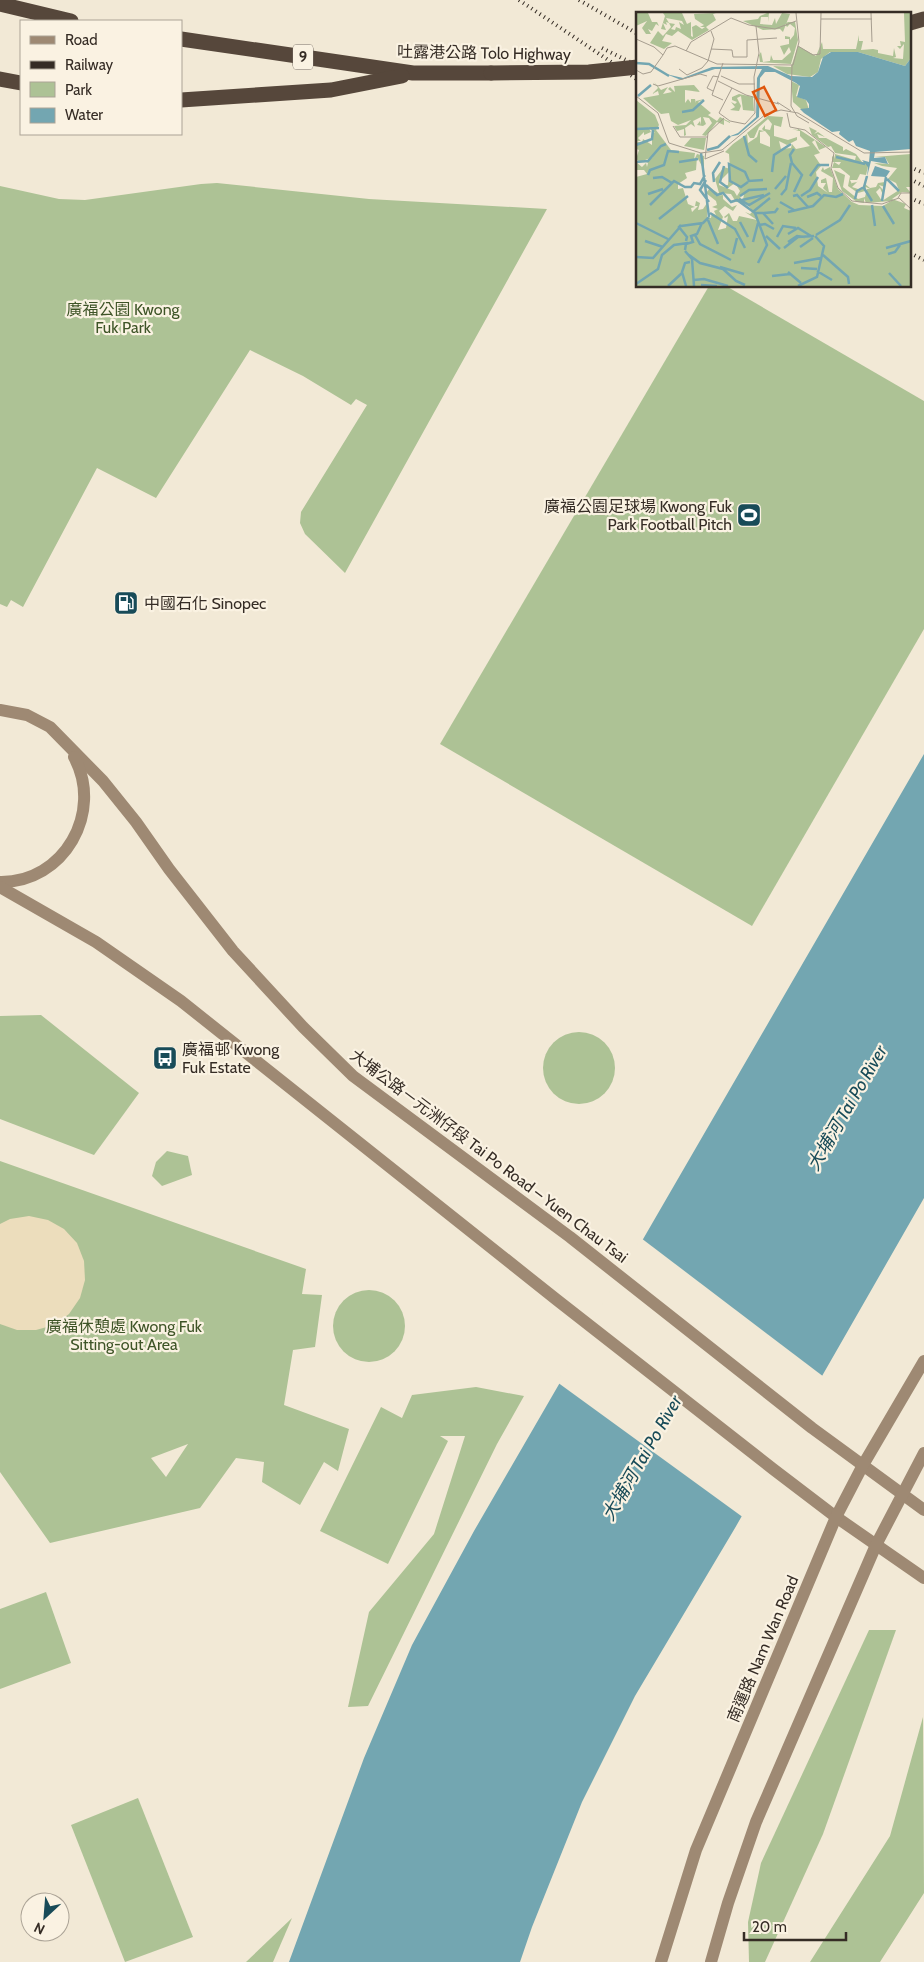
<svg xmlns="http://www.w3.org/2000/svg" width="924" height="1962" font-family="Cabin,'Noto Sans TC',sans-serif">
<style>
.green{fill:#adc295;fill-rule:evenodd}
.plaza{fill:#ecddbc}
.water{fill:#73a6b1}
.pier{fill:#f2e9d6}
.lines{fill:none;stroke-linecap:round;stroke-linejoin:round}
.secondary{stroke:#9e8973;stroke-width:12}
.highway{stroke:#56473b;stroke-width:15}
.rail{stroke:#352c25;stroke-width:4;stroke-dasharray:1 4;stroke-linecap:butt}
.highway-bridge{stroke:#56473b;stroke-width:15}
.labels{text-anchor:middle;dominant-baseline:central;stroke-width:4.5;stroke-linejoin:round;paint-order:stroke}
.shield{fill:#faf2e2;stroke:#70675e;stroke-width:1}
.shield-label{font-size:15px;font-weight:bold;fill:#352c25}
.street-label{font-size:16px;fill:#352c25;stroke:#faf2e2}
.park-label{font-size:16px;fill:#3e5427;stroke:#faf2e2}
.poi-label{font-size:16px;fill:#352c25;stroke:#faf2e2;text-anchor:start}
.water-label{font-size:18px;font-style:italic;fill:#184b58;stroke:#faf2e2}
.inset-river{fill:none;stroke:#73a6b1;stroke-width:2.5}
.inset-road{fill:none;stroke:#a69d8f;stroke-width:1}
.view{fill:#df570d;fill-opacity:0.15;stroke:#df570d;stroke-width:2.5}
.inset-edge{fill:none;stroke:#352c25;stroke-width:2.5}
</style>
<rect width="100%" height="100%" fill="#f2e9d6"/>
<g class="green">
<path d="M 217,183 L 369,199 L 547,209 L 345,573 L 305,534 L 300,523 L 301,512 L 367,405 L 356,399 L 351,405 L 303,376 L 250,350 L 156,498 L 97,468 L 23,607 L 11,600 L 7,607 L 0,604 L 0,186 L 59,199 L 85,200 L 201,184 Z"/>
<path d="M 709,286 L 726,286 L 924,401 L 924,629 L 752,926 L 440,744 Z"/>
<path d="M 41,1015 L 139,1093 L 94,1155 L 0,1119 L 0,1016 Z"/>
<circle cx="579" cy="1068" r="36"/>
<path d="M 167,1151 L 188,1156 L 192,1175 L 162,1186 L 152,1176 L 156,1162 Z"/>
<path d="M 0,1161 L 306,1269 L 302,1294 L 322,1295 L 315,1347 L 293,1350 L 284,1405 L 349,1429 L 338,1471 L 324,1462 L 300,1505 L 262,1482 L 264,1462 L 236,1458 L 200,1508 L 50,1543 L 0,1472 ZM 188,1444 L 166,1477 L 151,1458 Z"/>
<circle cx="369" cy="1326" r="36"/>
<path d="M 476,1387 L 524,1396 L 497,1444 L 368,1706 L 348,1707 L 369,1612 L 434,1534 L 465,1436 L 440,1436 L 448,1441 L 388,1564 L 320,1531 L 381,1407 L 402,1418 L 412,1395 Z"/>
<path d="M 46,1592 L 71,1663 L 0,1689 L 0,1609 Z"/>
<path d="M 869,1630 L 896,1630 L 823,1834 L 765,1962 L 749,1962 L 748,1922 L 761,1863 Z"/>
<path d="M 923,1717 L 924,1893 L 880,1962 L 810,1962 L 890,1836 Z"/>
<path d="M 138,1798 L 193,1937 L 125,1962 L 71,1825 Z"/>
<path d="M 292,1918 L 273,1962 L 246,1962 Z"/>
</g>
<path class="plaza" d="M 29,1216 L 48,1220 L 64,1229 L 77,1243 L 84,1261 L 85,1280 L 80,1298 L 69,1314 L 54,1325 L 36,1330 L 17,1330 L 0,1324 L 0,1224 L 10,1219 Z"/>
<path class="water" d="M 924,754 L 924,1198 L 735,1528 L 635,1696 L 582,1802 L 532,1927 L 520,1962 L 289,1962 L 364,1758 L 412,1645 L 474,1531 Z"/>
<path class="pier" d="M 641,1238 L 824,1377 L 744,1518 L 557,1382 Z"/>
<g class="lines">
<g class="secondary">
<path d="M 0,710 L 27,715 L 50,727 L 103,781 L 136,822 L 169,869 L 233,951 L 303,1027 L 353,1076 L 570,1237 L 812,1428 L 924,1510"/>
<path d="M 0,882 C 64,883 104,812 74,757"/>
<path d="M 0,887 L 96,942 L 181,1001 L 557,1300 L 773,1469 L 836,1517 L 924,1578"/>
<path d="M 661,1962 L 696,1850 L 836,1517 L 863,1465 L 924,1361"/>
<path d="M 711,1962 L 728,1903 L 756,1822 L 876,1545 L 924,1453"/>
</g>
<g class="highway">
<path d="M 0,4 L 71,21"/>
<path d="M 910,23 L 924,19"/>
<path d="M 181,39 L 413,73 L 491,73"/>
<path d="M 0,79 L 21,83"/>
<path d="M 181,100 L 331,90 L 402,76"/>
</g>
<g class="rail">
<path d="M 519,0 L 638,80"/>
<path d="M 579,0 L 638,34"/>
<path d="M 602,48 L 638,66"/>
<path d="M 910,167 L 924,173"/>
<path d="M 910,179 L 924,186"/>
<path d="M 910,198 L 924,204"/>
<path d="M 910,253 L 924,260"/>
</g>
<path class="highway-bridge" d="M 491,73 L 589,72 L 638,67"/>
</g>
<defs>
<symbol id="stadium-square" viewBox="-11 -11 22 22"><rect x="-9" y="-9" width="18" height="18" rx="4" fill="#184b58" stroke="#faf2e2"/><path d="M0-5a6.5 5 0 1 0 0 10a6.5 5 0 1 0 0-10ZM-3.5-1.8h7v3.6h-7Z" fill="#fff"/></symbol>
<symbol id="fuel-square" viewBox="-11 -11 22 22"><rect x="-9" y="-9" width="18" height="18" rx="4" fill="#184b58" stroke="#faf2e2"/><path d="M-5.5-6h7V0h2V4h1.3V-2.5L3-4.5l.8-.8L6-3V5H2.5V1h-1V6h-7ZM-4.2-4.7v3.2H.2V-4.7Z" fill="#fff"/></symbol>
<symbol id="bus-square" viewBox="-11 -11 22 22"><rect x="-9" y="-9" width="18" height="18" rx="4" fill="#184b58" stroke="#faf2e2"/><path d="M-5-6H5V4H4V6H2V4H-2V6H-4V4H-5ZM-3.5-4V0h7V-4ZM-3.5 1.2v1.5H-2V1.2ZM2 1.2v1.5H3.5V1.2Z" fill="#fff"/></symbol>
</defs>
<g fill-rule="evenodd">
<use href="#stadium-square" x="735" y="501" width="28" height="28"/>
<use href="#fuel-square" x="112" y="589" width="28" height="28"/>
<use href="#bus-square" x="151" y="1044" width="28" height="28"/>
</g>
<g class="labels">
<rect class="shield" x="293" y="44.5" width="20" height="25" rx="4"/>
<g class="shield-label">
<text x="303" y="57">9</text>
</g>
<g class="street-label">
<text transform="translate(484 53) rotate(1)">吐露港公路 Tolo Highway</text>
<text transform="translate(489 1156) rotate(37)">大埔公路－元洲仔段 Tai Po Road – Yuen Chau Tsai</text>
<text transform="translate(763 1649) rotate(-67)">南運路 Nam Wan Road</text>
</g>
<g class="park-label">
<text x="123" y="309">廣福公園 Kwong<tspan x="123" dy="18">Fuk Park</tspan></text>
<text x="124" y="1326">廣福休憩處 Kwong Fuk<tspan x="124" dy="18">Sitting-out Area</tspan></text>
</g>
<g class="poi-label">
<text x="732" y="506" text-anchor="end">廣福公園足球場 Kwong Fuk<tspan x="732" dy="18">Park Football Pitch</tspan></text>
<text x="144" y="603">中國石化 Sinopec</text>
<text x="182" y="1049">廣福邨 Kwong<tspan x="182" dy="18">Fuk Estate</tspan></text>
</g>
<g class="water-label">
<text transform="translate(847 1108) rotate(-60)">大埔河 Tai Po River</text>
<text transform="translate(642 1458) rotate(-60)">大埔河 Tai Po River</text>
</g>
</g>
<g transform="translate(636 12)">
<rect width="275" height="275" fill="#f2e9d6"/>
<path d="M 0,1 L 12,1 L 16,10 L 21,10 L 23,14 L 20,12 L 16,19 L 12,17 L 15,22 L 10,22 L 6,16 L 11,9 L 0,14 ZM 27,1 L 46,1 L 51,12 L 55,10 L 55,24 L 57,25 L 56,15 L 60,13 L 66,17 L 69,15 L 64,15 L 68,13 L 59,7 L 58,2 L 80,1 L 77,2 L 80,8 L 70,15 L 73,18 L 56,28 L 42,19 L 36,24 L 30,22 L 26,29 L 36,31 L 28,37 L 14,31 L 22,19 L 27,24 L 35,15 L 33,11 L 39,12 L 35,17 L 39,18 L 40,15 L 45,17 L 43,10 L 48,13 L 46,9 L 30,6 L 33,11 L 30,10 L 31,13 L 27,11 L 30,18 L 25,17 L 29,4 ZM 131,1 L 133,1 L 132,10 L 132,5 L 125,5 L 124,12 L 136,13 L 139,6 L 140,12 L 146,1 L 154,2 L 147,20 L 144,17 L 127,18 L 107,9 L 122,7 L 124,4 ZM 268,1 L 275,1 L 275,46 L 269,54 L 222,40 L 194,40 L 185,47 L 182,60 L 174,65 L 151,62 L 137,54 L 155,55 L 162,34 L 180,44 L 186,30 L 187,37 L 220,37 L 223,23 L 223,29 L 227,29 L 225,38 L 237,37 L 242,38 L 242,41 L 257,44 L 258,36 L 260,45 L 257,46 L 267,47 L 268,32 L 264,37 L 261,34 L 265,34 L 264,29 L 269,30 ZM 152,10 L 159,10 L 162,28 L 155,52 L 124,50 L 123,43 L 125,40 L 127,50 L 134,49 L 135,43 L 137,48 L 146,48 L 155,40 L 153,35 L 148,43 L 144,34 L 153,32 L 153,27 L 149,27 L 149,24 L 154,25 L 154,28 L 158,23 L 159,16 L 154,12 L 151,15 L 149,12 ZM 155,69 L 163,73 L 160,84 L 170,88 L 173,98 L 165,97 L 157,90 ZM 18,70 L 25,78 L 32,75 L 27,82 L 36,80 L 32,77 L 34,75 L 39,80 L 38,74 L 58,73 L 64,80 L 49,78 L 49,91 L 52,87 L 55,91 L 55,87 L 59,87 L 60,91 L 60,89 L 68,87 L 62,90 L 75,101 L 72,103 L 81,109 L 84,105 L 94,110 L 94,111 L 88,108 L 88,113 L 81,110 L 70,124 L 66,123 L 76,111 L 73,106 L 67,105 L 70,112 L 67,114 L 61,113 L 64,109 L 65,113 L 65,105 L 57,109 L 59,115 L 55,112 L 49,116 L 50,123 L 48,124 L 48,117 L 41,119 L 38,114 L 50,113 L 55,108 L 42,113 L 35,109 L 33,101 L 25,102 L 7,86 L 23,83 L 22,79 L 16,82 L 22,76 ZM 103,82 L 117,85 L 118,99 L 107,98 L 105,84 L 101,86 L 105,94 L 103,99 L 94,98 L 99,95 L 95,90 L 99,92 L 101,90 L 96,88 L 96,85 ZM 0,88 L 19,103 L 23,113 L 20,118 L 35,138 L 59,141 L 58,148 L 61,142 L 68,144 L 68,158 L 61,145 L 60,158 L 49,161 L 51,166 L 42,172 L 42,177 L 47,176 L 52,192 L 59,195 L 55,196 L 56,200 L 62,194 L 59,194 L 60,189 L 64,191 L 62,198 L 67,197 L 71,191 L 71,205 L 75,206 L 76,201 L 80,203 L 78,199 L 82,197 L 76,195 L 81,193 L 80,189 L 70,181 L 74,176 L 82,181 L 80,183 L 85,181 L 79,184 L 87,183 L 87,187 L 96,195 L 101,193 L 97,199 L 89,194 L 83,199 L 87,205 L 82,218 L 90,216 L 92,204 L 89,206 L 88,205 L 93,201 L 97,209 L 101,209 L 103,204 L 121,208 L 109,200 L 114,202 L 117,199 L 107,188 L 108,182 L 104,185 L 108,190 L 100,190 L 95,182 L 83,181 L 79,167 L 88,155 L 94,157 L 93,142 L 89,140 L 97,132 L 111,122 L 112,131 L 121,125 L 123,118 L 128,119 L 126,117 L 129,113 L 129,117 L 134,118 L 136,112 L 132,107 L 123,115 L 118,126 L 114,126 L 111,121 L 132,104 L 147,105 L 145,115 L 138,113 L 138,124 L 152,128 L 161,125 L 161,128 L 151,133 L 143,129 L 145,137 L 155,136 L 156,132 L 160,137 L 174,134 L 164,124 L 164,119 L 163,119 L 156,117 L 162,118 L 161,116 L 190,135 L 183,138 L 179,128 L 176,130 L 184,141 L 178,143 L 184,152 L 194,152 L 185,154 L 180,160 L 182,174 L 192,181 L 187,176 L 190,171 L 185,171 L 185,168 L 190,166 L 193,180 L 196,180 L 197,166 L 185,159 L 187,155 L 188,158 L 194,155 L 202,177 L 216,190 L 223,193 L 247,194 L 255,189 L 230,191 L 228,186 L 228,191 L 221,190 L 206,179 L 198,158 L 209,163 L 207,175 L 222,187 L 229,185 L 231,177 L 234,177 L 230,175 L 229,179 L 222,181 L 212,174 L 214,164 L 204,156 L 196,156 L 198,150 L 203,153 L 205,150 L 196,150 L 196,145 L 198,143 L 199,147 L 199,142 L 219,148 L 220,144 L 199,141 L 195,134 L 192,135 L 176,123 L 173,115 L 181,119 L 178,122 L 182,120 L 189,125 L 181,122 L 183,126 L 190,126 L 207,135 L 207,139 L 210,137 L 220,142 L 226,150 L 233,150 L 230,163 L 224,162 L 221,168 L 214,168 L 216,172 L 216,171 L 221,170 L 223,168 L 216,175 L 225,178 L 229,172 L 234,176 L 240,175 L 242,171 L 249,170 L 249,175 L 243,173 L 247,178 L 247,183 L 244,176 L 240,180 L 246,189 L 263,178 L 260,171 L 252,167 L 261,156 L 246,154 L 238,151 L 253,152 L 249,145 L 238,145 L 275,142 L 275,175 L 270,175 L 275,181 L 266,180 L 256,187 L 270,192 L 268,196 L 275,199 L 275,274 L 0,274 L 0,165 L 11,162 L 8,158 L 1,158 L 0,150 L 6,155 L 10,151 L 11,155 L 12,151 L 10,150 L 17,145 L 4,150 L 0,147 L 3,138 L 0,137 ZM 12,115 L 19,121 L 16,120 L 16,133 L 7,127 L 6,131 L 0,129 L 5,129 L 2,126 L 8,120 L 8,123 L 15,120 ZM 129,119 L 134,125 L 134,135 L 124,131 L 124,120 ZM 93,160 L 92,173 L 87,173 L 92,176 L 99,171 L 104,179 L 101,184 L 98,179 L 83,173 L 84,164 L 85,168 ZM 55,126 L 70,126 L 68,138 L 48,134 Z" fill="#adc295" fill-rule="evenodd"/>
<path d="M 195,40 L 222,40 L 269,54 L 275,46 L 275,137 L 239,140 L 238,146 L 249,145 L 252,152 L 235,149 L 231,165 L 232,155 L 226,148 L 233,150 L 234,139 L 220,134 L 217,128 L 213,130 L 203,122 L 204,119 L 196,120 L 168,101 L 164,97 L 173,96 L 173,92 L 170,88 L 161,85 L 164,74 L 160,71 L 139,60 L 129,60 L 124,66 L 123,105 L 102,123 L 92,125 L 102,121 L 120,105 L 121,66 L 126,57 L 79,57 L 45,68 L 30,62 L 47,66 L 76,55 L 132,54 L 155,64 L 176,65 L 182,60 L 187,45 ZM 239,154 L 254,159 L 250,165 L 235,164 Z" fill="#73a6b1"/>
<path class="inset-river" d="M 0,51 L 13,52 L 33,64M 2,84 L 15,73M 46,100 L 57,98 L 68,88M 0,117 L 23,116M 108,124 L 113,143 L 121,150M 0,133 L 16,127 L 17,118M 71,138 L 82,135 L 94,124M 65,141 L 73,205M 200,145 L 229,152M 0,150 L 12,149 L 25,134 L 30,132M 43,150 L 62,147M 88,154 L 84,170 L 92,176M 136,160 L 138,143 L 155,132M 12,163 L 14,158 L 28,153 L 32,139 L 43,140M 174,164 L 182,153 L 193,153M 17,166 L 26,165 L 36,171M 251,167 L 263,179M 70,168 L 64,178 L 73,190M 78,170 L 77,161 L 84,150M 112,170 L 105,175 L 94,169 L 93,152 L 109,160 L 113,169 L 127,168M 70,173 L 81,183 L 87,181 L 95,190 L 101,188 L 119,201 L 131,233 L 122,251M 228,176 L 236,189M 139,177 L 150,164M 158,180 L 166,163 L 156,151 L 154,143 L 158,137M 12,182 L 27,177M 145,183 L 150,177 L 155,151M 104,184 L 113,178 L 131,177M 157,184 L 161,183 L 172,195M 165,184 L 174,178 L 182,165M 171,185 L 181,181 L 185,184M 103,187 L 113,193 L 134,181M 219,187 L 221,179 L 228,175 L 231,164M 106,188 L 128,183M 246,189 L 250,165M 144,190 L 158,198M 14,193 L 38,169 L 49,175 L 55,175 L 58,171 L 64,172 L 69,163M 236,193 L 239,214M 247,194 L 258,212M 118,199 L 134,186M 152,200 L 177,194 L 188,183 L 200,185 L 207,182M 74,201 L 99,217 L 109,236M 118,201 L 127,201 L 137,212M 128,201 L 139,200 L 142,196M 23,207 L 52,184M 72,208 L 82,232M 104,210 L 112,225M 0,211 L 32,227M 45,213 L 43,215 L 51,225 L 50,229M 123,213 L 129,212 L 138,217M 45,214 L 67,211 L 73,205M 152,222 L 162,216 L 175,224M 59,223 L 64,232 L 95,248M 180,223 L 204,208 L 214,193M 130,224 L 144,237M 141,225 L 147,214 L 160,216M 9,229 L 27,235M 117,230 L 122,211M 152,230 L 161,224 L 169,225M 164,235 L 177,226M 148,236 L 162,225 L 178,224M 250,236 L 275,229M 49,238 L 50,232 L 57,230 L 55,224 L 61,222 L 66,211M 49,239 L 56,247 L 58,274M 97,242 L 101,226M 252,242 L 259,240 L 264,233M 53,243 L 64,251 L 87,257 L 100,269 L 109,273M 187,243 L 212,265 L 213,272M 0,245 L 17,246 L 44,215M 158,251 L 185,246M 84,255 L 108,262M 165,256 L 181,257M 181,259 L 196,268M 152,260 L 165,271M 253,261 L 265,274M 136,264 L 154,262M 58,268 L 68,267 L 92,274M 0,272 L 22,257 L 26,243 L 38,233 L 52,231M 65,273 L 81,274M 32,274 L 46,261M 50,274 L 46,260 L 49,251 L 54,250M 162,274 L 181,265 L 188,234 L 179,224"/>
<path class="inset-road" d="M 235,1 L 236,30M 185,7 L 236,7M 0,27 L 18,35 L 27,43 L 31,36 L 39,34 L 81,52 L 157,53 L 163,30 L 160,1M 162,34 L 177,43 L 184,42 L 185,1M 75,37 L 96,38 L 97,45 L 111,45 L 111,28 L 141,26M 50,39 L 55,30 L 95,6 L 113,13 L 139,17 L 160,9M 72,49 L 78,27 L 75,19M 87,51 L 76,83 L 87,88M 156,53 L 155,94 L 161,104 L 173,111M 43,57 L 51,63 L 66,56 L 72,49M 0,58 L 7,62 L 15,60 L 27,43M 85,64 L 103,72 L 119,72M 82,69 L 110,83 L 143,92M 17,72 L 22,74 L 64,62 L 71,64M 96,76 L 83,101 L 94,109 L 109,112 L 119,101 L 118,65 L 123,41 L 120,14M 77,79 L 71,76 L 77,64 L 83,65M 0,84 L 22,101 L 33,131 L 65,141 L 86,138 L 130,102 L 145,98 L 162,101 L 228,141 L 275,140M 141,90 L 155,99M 151,101 L 154,115 L 169,118 L 198,141 L 195,156 L 202,176 L 216,189 L 246,192 L 263,186 L 275,197M 37,114 L 44,125 L 72,125M 69,147 L 72,121 L 88,106M 69,147 L 88,139M 262,186 L 265,181 L 275,181"/>
<path class="view" d="M 128,75 L 140,98 L 129,104 L 117,80 Z"/>
<rect width="275" height="275" class="inset-edge"/>
</g>
<rect x="20" y="20" width="162" height="115" fill="#faf2e2" stroke="#aba396"/>
<rect x="30" y="36" width="25" height="8" fill="#9e8973" stroke="#aba396"/>
<text x="65" y="45" font-size="15" fill="#352c25">Road</text>
<rect x="30" y="61" width="25" height="8" fill="#352c25" stroke="#aba396"/>
<text x="65" y="70" font-size="15" fill="#352c25">Railway</text>
<rect x="30" y="82" width="25" height="15" fill="#adc295" stroke="#aba396"/>
<text x="65" y="95" font-size="15" fill="#352c25">Park</text>
<rect x="30" y="108" width="25" height="15" fill="#73a6b1" stroke="#aba396"/>
<text x="65" y="120" font-size="15" fill="#352c25">Water</text>
<g transform="translate(45 1917) rotate(206)"><circle r="24" fill="#faf2e2" stroke="#aba396"/>
<path d="M0-4L9 19L0 12L-9 19Z" fill="#184b58"/>
<text y="-8" font-size="14" font-weight="bold" text-anchor="middle" fill="#352c25">N</text>
</g>
<path d="M744 1932v8h102v-8" fill="none" stroke="#352c25" stroke-width="2.5"/>
<text x="752" y="1932" font-size="15" fill="#352c25" stroke="#faf2e2" stroke-width="4" paint-order="stroke">20 m</text>
</svg>
